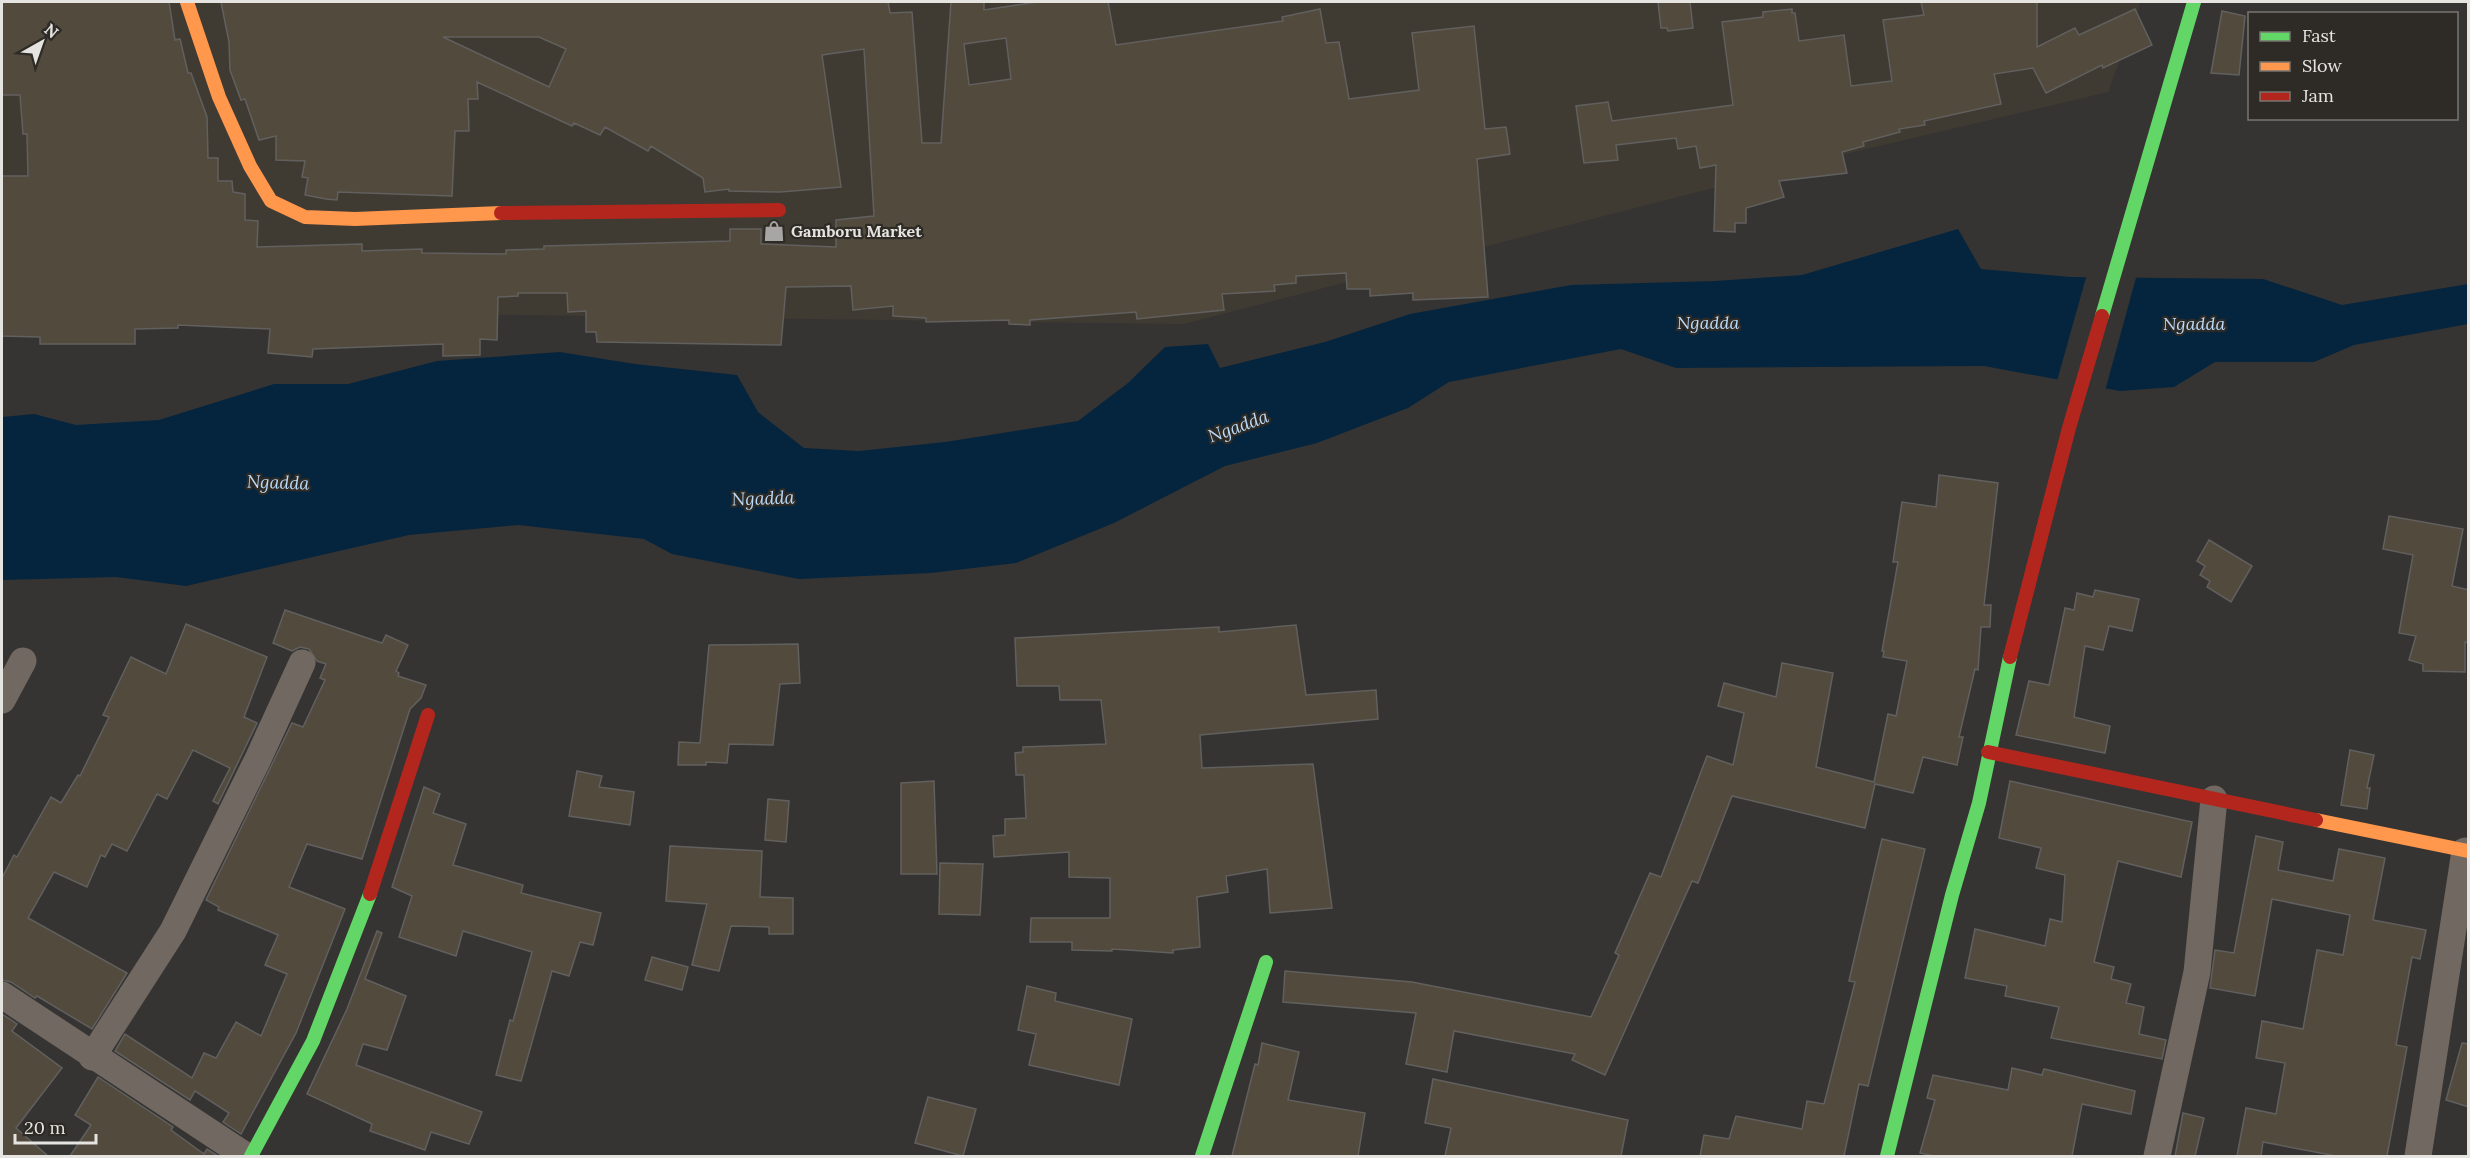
<svg xmlns="http://www.w3.org/2000/svg" width="2470" height="1158" font-family="Lora,serif">
<style>
.built{fill:#403b32}
.water{fill:#05253e}
.pier{fill:#363432}
.building{fill:#514a3d;stroke:#61605f;stroke-width:1.5;fill-rule:evenodd}
.lines{fill:none;stroke-linecap:round;stroke-linejoin:round}
.street{stroke:#706861;stroke-width:27}
.fast{stroke:#63d668;stroke-width:14}
.slow{stroke:#ff974d;stroke-width:14}
.jam{stroke:#b3261e;stroke-width:14}
.labels{text-anchor:middle;dominant-baseline:central;stroke-width:4.5;stroke-linejoin:round;paint-order:stroke}
.poi-label{font-size:16px;font-weight:bold;fill:#e6e4e1;stroke:#2e2b26;text-anchor:start}
.water-label{font-size:18px;font-style:italic;fill:#bbdbfa;stroke:#2e2b26}
</style>
<rect width="100%" height="100%" fill="#363432"/>
<path class="built" d="M 2,2 L 2141,2 L 2108,92 L 1845,154 L 1183,324 L 2,308 Z"/>
<path class="water" d="M 1958,229 L 1981,269 L 2070,277 L 2263,279 L 2342,305 L 2468,284 L 2468,324 L 2354,345 L 2314,362 L 2215,362 L 2174,387 L 2120,391 L 1984,366 L 1676,368 L 1621,349 L 1449,382 L 1408,408 L 1317,443 L 1225,466 L 1114,523 L 1016,563 L 931,573 L 799,579 L 672,554 L 644,539 L 518,525 L 409,535 L 186,586 L 116,577 L 2,580 L 2,417 L 34,414 L 76,425 L 159,420 L 274,384 L 348,384 L 437,361 L 560,352 L 635,364 L 737,375 L 758,412 L 804,448 L 859,451 L 945,442 L 1078,421 L 1128,383 L 1165,347 L 1208,344 L 1220,368 L 1325,342 L 1410,314 L 1571,285 L 1715,281 L 1802,275 Z"/>
<path class="pier" d="M 2087,274 L 2137,274 L 2105,391 L 2057,381 Z"/>
<g class="building">
<path d="M 2,2 L 169,2 L 175,40 L 180,39 L 188,73 L 191,73 L 207,117 L 208,158 L 218,158 L 218,181 L 232,181 L 233,192 L 245,194 L 245,220 L 258,221 L 257,247 L 362,244 L 362,251 L 422,249 L 422,253 L 506,254 L 506,250 L 544,249 L 544,246 L 730,241 L 730,229 L 761,229 L 761,244 L 836,247 L 836,220 L 874,216 L 864,49 L 822,55 L 841,187 L 780,192 L 729,191 L 729,189 L 705,192 L 703,178 L 651,146 L 648,151 L 605,127 L 600,135 L 574,123 L 572,126 L 477,82 L 478,99 L 468,99 L 469,131 L 455,131 L 452,196 L 338,192 L 337,200 L 326,199 L 305,195 L 308,178 L 302,177 L 305,161 L 276,160 L 276,136 L 259,140 L 245,99 L 241,100 L 230,70 L 229,42 L 221,2 L 888,2 L 890,13 L 912,12 L 922,143 L 941,143 L 951,2 L 984,2 L 984,10 L 1037,2 L 1108,2 L 1116,45 L 1283,21 L 1282,17 L 1320,9 L 1326,43 L 1339,42 L 1349,99 L 1419,90 L 1412,33 L 1474,26 L 1485,129 L 1506,127 L 1510,154 L 1477,159 L 1488,297 L 1413,300 L 1413,293 L 1370,296 L 1370,289 L 1347,289 L 1346,273 L 1296,276 L 1296,283 L 1274,285 L 1275,291 L 1222,294 L 1224,310 L 1137,319 L 1136,312 L 1030,320 L 1030,325 L 1009,324 L 1009,320 L 926,322 L 926,318 L 893,316 L 893,306 L 853,310 L 851,286 L 786,287 L 781,345 L 597,342 L 596,332 L 586,332 L 586,311 L 568,312 L 567,293 L 518,293 L 518,296 L 498,297 L 497,340 L 480,339 L 480,355 L 443,356 L 443,344 L 313,349 L 312,357 L 268,353 L 270,329 L 178,325 L 178,328 L 135,329 L 135,344 L 40,344 L 40,337 L 2,336 L 2,176 L 28,176 L 27,134 L 23,134 L 20,95 L 2,95 ZM 443,37 L 539,37 L 566,49 L 549,87 ZM 1006,38 L 1011,79 L 969,85 L 964,44 Z"/>
<path d="M 1658,2 L 1690,2 L 1693,28 L 1668,31 L 1667,28 L 1661,28 Z"/>
<path d="M 1921,2 L 2037,2 L 2037,47 L 2075,28 L 2079,35 L 2135,9 L 2152,45 L 2103,68 L 2102,65 L 2046,93 L 2033,68 L 1994,74 L 2001,104 L 1924,121 L 1925,125 L 1899,129 L 1900,132 L 1863,142 L 1864,146 L 1842,152 L 1847,173 L 1779,181 L 1784,197 L 1746,208 L 1746,223 L 1735,223 L 1735,232 L 1714,231 L 1716,165 L 1700,168 L 1696,146 L 1678,149 L 1676,138 L 1616,145 L 1618,160 L 1584,163 L 1576,106 L 1608,102 L 1612,121 L 1733,105 L 1722,22 L 1763,17 L 1763,12 L 1792,9 L 1792,13 L 1795,13 L 1799,41 L 1844,35 L 1851,86 L 1892,81 L 1883,20 L 1924,15 Z"/>
<path d="M 2222,11 L 2245,16 L 2239,75 L 2211,73 Z"/>
<path d="M 1939,475 L 1998,483 L 1984,605 L 1991,605 L 1990,627 L 1981,627 L 1978,670 L 1975,669 L 1959,737 L 1963,737 L 1957,765 L 1923,757 L 1913,793 L 1875,784 L 1865,828 L 1732,796 L 1698,883 L 1692,881 L 1605,1075 L 1572,1060 L 1575,1054 L 1454,1031 L 1447,1072 L 1406,1064 L 1416,1013 L 1283,1002 L 1285,971 L 1412,982 L 1591,1017 L 1619,955 L 1615,953 L 1650,873 L 1661,877 L 1707,756 L 1733,765 L 1744,713 L 1718,706 L 1724,683 L 1776,697 L 1782,663 L 1833,673 L 1816,767 L 1874,782 L 1888,714 L 1896,716 L 1907,661 L 1883,657 L 1884,651 L 1882,651 L 1898,562 L 1893,562 L 1902,502 L 1936,507 Z"/>
<path d="M 2389,516 L 2463,529 L 2452,586 L 2469,590 L 2469,643 L 2465,642 L 2465,672 L 2423,671 L 2423,664 L 2409,660 L 2416,636 L 2399,633 L 2413,555 L 2383,549 Z"/>
<path d="M 2209,540 L 2252,566 L 2231,602 L 2207,587 L 2210,581 L 2200,575 L 2205,566 L 2197,561 Z"/>
<path d="M 2095,590 L 2139,599 L 2132,631 L 2109,626 L 2103,650 L 2085,646 L 2074,717 L 2110,726 L 2105,753 L 2016,735 L 2029,681 L 2049,685 L 2065,608 L 2074,610 L 2077,593 L 2093,597 Z"/>
<path d="M 285,610 L 382,643 L 386,635 L 408,645 L 396,671 L 399,673 L 398,676 L 426,685 L 421,698 L 410,709 L 362,859 L 307,844 L 289,887 L 345,909 L 296,1033 L 241,1134 L 223,1122 L 229,1113 L 195,1091 L 190,1100 L 115,1051 L 125,1034 L 192,1078 L 204,1053 L 216,1058 L 236,1022 L 261,1036 L 287,974 L 265,965 L 278,935 L 218,910 L 219,907 L 206,900 L 292,723 L 303,727 L 325,680 L 320,678 L 326,664 L 317,661 L 309,649 L 300,647 L 292,651 L 273,643 Z"/>
<path d="M 186,624 L 267,657 L 244,717 L 257,723 L 218,804 L 213,801 L 230,768 L 193,750 L 167,799 L 157,794 L 127,851 L 112,844 L 105,857 L 101,855 L 87,887 L 54,872 L 28,918 L 127,973 L 92,1029 L 37,996 L 35,998 L 11,982 L 2,980 L 2,878 L 14,855 L 17,857 L 51,797 L 61,803 L 78,775 L 80,776 L 109,717 L 103,715 L 131,657 L 166,674 Z"/>
<path d="M 1296,625 L 1306,695 L 1376,690 L 1378,719 L 1200,735 L 1202,768 L 1313,764 L 1332,908 L 1270,913 L 1267,869 L 1226,876 L 1228,892 L 1197,897 L 1200,947 L 1173,950 L 1173,953 L 1112,949 L 1112,951 L 1072,950 L 1072,942 L 1030,942 L 1031,918 L 1110,918 L 1110,878 L 1069,877 L 1069,852 L 994,857 L 993,836 L 1005,835 L 1005,819 L 1026,818 L 1024,775 L 1016,775 L 1015,753 L 1023,752 L 1023,747 L 1106,744 L 1101,700 L 1060,700 L 1059,686 L 1017,686 L 1015,638 L 1219,627 L 1219,632 Z"/>
<path d="M 798,644 L 800,683 L 780,684 L 773,745 L 729,744 L 727,763 L 706,762 L 706,765 L 678,765 L 679,742 L 700,743 L 709,645 Z"/>
<path d="M 2350,750 L 2374,755 L 2367,788 L 2370,788 L 2367,809 L 2341,805 Z"/>
<path d="M 577,771 L 602,776 L 599,787 L 634,792 L 630,825 L 569,816 Z"/>
<path d="M 934,781 L 937,874 L 901,874 L 901,783 Z"/>
<path d="M 2010,781 L 2192,822 L 2181,877 L 2118,861 L 2094,962 L 2114,967 L 2111,979 L 2131,984 L 2126,1003 L 2144,1007 L 2139,1034 L 2166,1040 L 2162,1059 L 2051,1038 L 2059,1007 L 2005,996 L 2007,986 L 1965,978 L 1975,929 L 2045,946 L 2050,919 L 2062,922 L 2065,875 L 2036,868 L 2041,848 L 1999,838 Z"/>
<path d="M 424,787 L 440,794 L 433,813 L 466,824 L 453,865 L 523,885 L 521,893 L 601,913 L 593,945 L 580,942 L 569,976 L 552,971 L 521,1081 L 496,1075 L 510,1020 L 513,1021 L 532,952 L 463,931 L 456,956 L 399,937 L 412,896 L 392,887 Z"/>
<path d="M 768,799 L 789,801 L 786,842 L 765,840 Z"/>
<path d="M 2256,836 L 2283,842 L 2278,870 L 2333,881 L 2339,849 L 2385,858 L 2373,920 L 2426,930 L 2420,959 L 2412,957 L 2396,1045 L 2407,1047 L 2387,1156 L 2336,1156 L 2263,1142 L 2261,1156 L 2237,1156 L 2246,1108 L 2276,1114 L 2285,1063 L 2256,1058 L 2262,1021 L 2303,1029 L 2317,950 L 2343,955 L 2350,915 L 2272,899 L 2255,996 L 2210,988 L 2215,950 L 2234,953 Z"/>
<path d="M 1882,839 L 1925,849 L 1868,1086 L 1859,1084 L 1844,1156 L 1700,1156 L 1704,1135 L 1729,1139 L 1736,1116 L 1802,1129 L 1807,1101 L 1824,1104 L 1855,982 L 1849,981 Z"/>
<path d="M 670,846 L 762,851 L 760,897 L 793,898 L 793,934 L 769,934 L 769,927 L 731,926 L 719,971 L 692,965 L 707,904 L 666,901 Z"/>
<path d="M 940,863 L 983,864 L 980,915 L 939,914 Z"/>
<path d="M 377,931 L 382,933 L 365,979 L 406,996 L 387,1050 L 363,1044 L 356,1065 L 482,1112 L 469,1144 L 431,1132 L 425,1150 L 370,1131 L 372,1124 L 307,1094 L 347,1009 Z"/>
<path d="M 652,957 L 688,967 L 682,990 L 645,980 Z"/>
<path d="M 1027,986 L 1056,993 L 1055,1001 L 1132,1019 L 1119,1085 L 1029,1065 L 1036,1034 L 1018,1030 Z"/>
<path d="M 2,1014 L 17,1024 L 12,1031 L 62,1068 L 16,1128 L 48,1156 L 2,1156 Z"/>
<path d="M 1262,1043 L 1299,1052 L 1288,1100 L 1365,1113 L 1358,1156 L 1232,1156 L 1255,1064 L 1258,1065 Z"/>
<path d="M 2462,1043 L 2469,1044 L 2469,1107 L 2446,1100 Z"/>
<path d="M 2012,1068 L 2042,1075 L 2044,1069 L 2135,1091 L 2131,1114 L 2082,1104 L 2072,1156 L 1934,1156 L 1920,1153 L 1935,1100 L 1927,1098 L 1933,1075 L 2008,1090 Z"/>
<path d="M 98,1077 L 173,1127 L 171,1130 L 204,1154 L 207,1149 L 218,1156 L 70,1156 L 91,1125 L 75,1115 Z"/>
<path d="M 1433,1079 L 1628,1120 L 1621,1156 L 1445,1156 L 1451,1128 L 1425,1123 Z"/>
<path d="M 928,1097 L 976,1109 L 963,1156 L 915,1143 Z"/>
<path d="M 2183,1113 L 2204,1118 L 2195,1156 L 2175,1156 Z"/>
</g>
<g class="lines">
<g class="street">
<path d="M 2,700 L 23,661"/>
<path d="M 2,995 L 246,1156"/>
<path d="M 92,1057 L 173,931 L 258,759 L 302,663"/>
<path d="M 2157,1156 L 2197,972 L 2214,799"/>
<path d="M 2418,1156 L 2465,851"/>
</g>
<g class="fast">
<path d="M 2102,316 L 2194,2"/>
<path d="M 251,1156 L 313,1041 L 370,894"/>
<path d="M 1202,1156 L 1266,962"/>
<path d="M 1887,1156 L 1952,895 L 1979,803 L 2010,657"/>
</g>
<g class="slow">
<path d="M 187,2 L 219,97 L 250,166 L 271,201 L 305,217 L 355,219 L 501,213"/>
<path d="M 2316,820 L 2468,851"/>
</g>
<g class="jam">
<path d="M 501,213 L 779,210"/>
<path d="M 2010,657 L 2069,428 L 2102,316"/>
<path d="M 1988,752 L 2316,820"/>
<path d="M 370,894 L 428,715"/>
</g>
</g>
<defs>
<symbol id="shop-bare" viewBox="-9 -9 18 18"><path d="M-5-2.5h2.3a2.7 3.5 0 0 1 5.4 0H5L5.5 6h-11ZM-1.5-2.5h3a1.5 2.3 0 0 0-3 0Z" fill="#a8a6a4" stroke="#2e2b26" stroke-width="2.5" paint-order="stroke"/></symbol>
</defs>
<g fill-rule="evenodd">
<use href="#shop-bare" x="759" y="216" width="30" height="30"/>
</g>
<g class="labels">
<g class="poi-label">
<text x="791" y="231">Gamboru Market</text>
</g>
<g class="water-label">
<text x="1708" y="322">Ngadda</text>
<text x="2194" y="323">Ngadda</text>
<text transform="translate(1238 426) rotate(-20)">Ngadda</text>
<text transform="translate(278 482) rotate(2)">Ngadda</text>
<text transform="translate(763 498) rotate(-2)">Ngadda</text>
</g>
</g>
<rect width="2470" height="1158" fill="none" stroke="#e6e4e1" stroke-width="6"/>
<rect x="2248" y="12" width="210" height="108" fill="#2e2b26" stroke="#787571" stroke-width="1.5"/>
<rect x="2260" y="32" width="30" height="9" fill="#63d668" stroke="#787571" stroke-width="1.5"/>
<text x="2302" y="42" font-size="18" fill="#e6e4e1">Fast</text>
<rect x="2260" y="62" width="30" height="9" fill="#ff974d" stroke="#787571" stroke-width="1.5"/>
<text x="2302" y="72" font-size="18" fill="#e6e4e1">Slow</text>
<rect x="2260" y="92" width="30" height="9" fill="#b3261e" stroke="#787571" stroke-width="1.5"/>
<text x="2302" y="102" font-size="18" fill="#e6e4e1">Jam</text>
<g transform="translate(42 42) rotate(40)" stroke="#2e2b26" stroke-width="4.5" paint-order="stroke">
<path d="M0-4.5L10 22L0 15L-10 22Z" fill="#e6e4e1"/>
<text y="-9" font-size="16" font-weight="bold" text-anchor="middle" fill="#e6e4e1">N</text>
</g>
<path d="M15 1134v9h81v-9" fill="none" stroke="#e6e4e1" stroke-width="3"/>
<text x="24" y="1134" font-size="18" fill="#e6e4e1" stroke="#2e2b26" stroke-width="4.5" paint-order="stroke">20 m</text>
</svg>
